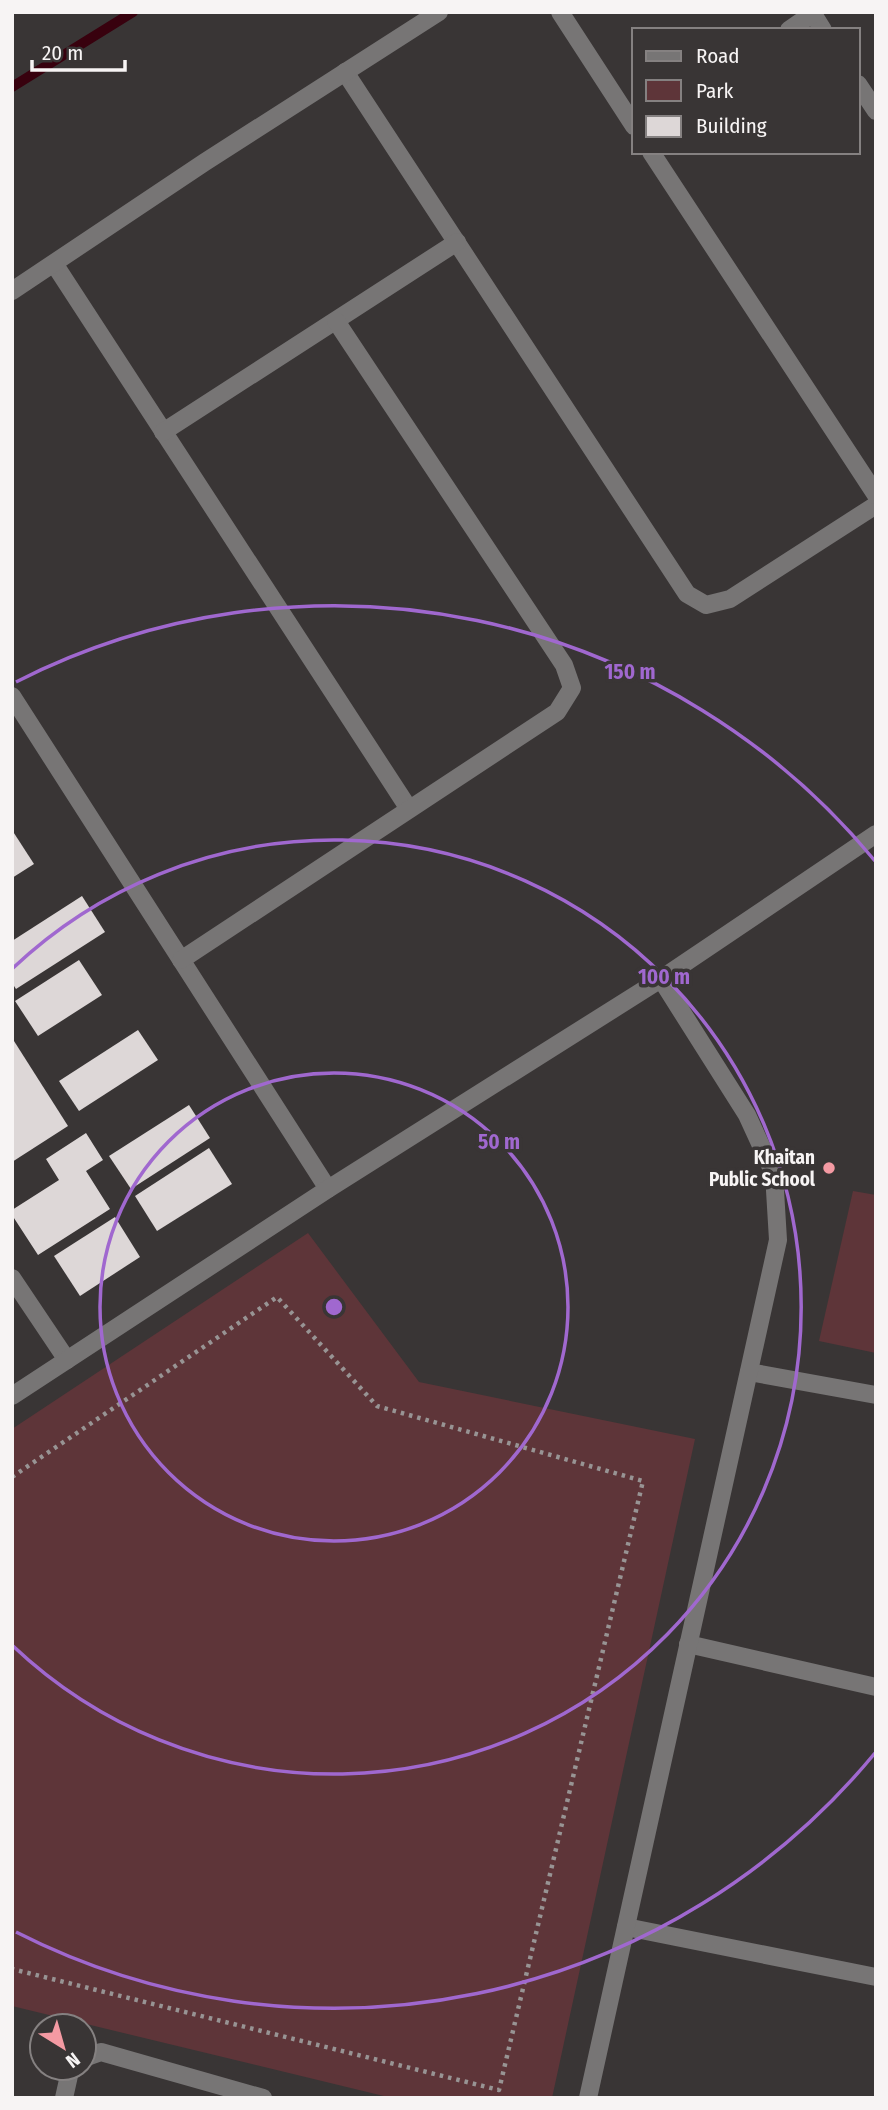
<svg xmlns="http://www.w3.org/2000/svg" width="888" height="2110" font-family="'Fira Sans Condensed',sans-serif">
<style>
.green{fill:#5e3539}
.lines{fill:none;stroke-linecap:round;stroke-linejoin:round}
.stream{stroke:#38010e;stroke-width:10}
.building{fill:#ddd7d7}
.path{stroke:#989494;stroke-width:4.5;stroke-dasharray:3.5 5;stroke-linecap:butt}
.street{stroke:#777575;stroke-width:18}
.ring{fill:none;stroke:#a068cf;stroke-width:3.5}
.poi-dot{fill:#f49aa3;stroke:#393535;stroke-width:2.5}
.labels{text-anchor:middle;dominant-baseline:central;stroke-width:7;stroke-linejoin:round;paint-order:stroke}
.poi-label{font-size:19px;font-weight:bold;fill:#f7f4f4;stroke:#393535;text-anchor:end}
.centre{fill:#a068cf;stroke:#393535;stroke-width:3.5}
.ring-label{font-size:21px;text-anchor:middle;font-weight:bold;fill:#a068cf;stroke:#393535;stroke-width:7;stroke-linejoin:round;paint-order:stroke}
</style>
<rect width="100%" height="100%" fill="#393535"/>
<g class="green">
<path d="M 853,1191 L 876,1195 L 876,1353 L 819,1341 Z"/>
<path d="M 308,1233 L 419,1382 L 695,1439 L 552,2098 L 392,2098 L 12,2006 L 12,1429 Z"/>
</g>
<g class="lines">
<path class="stream" d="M 12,87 L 133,12"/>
</g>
<g class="building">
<path d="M 12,830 L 34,864 L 12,878 Z"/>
<path d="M 82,896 L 105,932 L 16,989 L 12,983 L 12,941 Z"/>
<path d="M 79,960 L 102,995 L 38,1036 L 15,1001 Z"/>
<path d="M 138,1030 L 158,1060 L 79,1111 L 59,1081 Z"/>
<path d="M 14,1041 L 68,1126 L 12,1162 L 12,1043 Z"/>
<path d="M 189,1105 L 210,1138 L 131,1189 L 109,1156 Z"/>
<path d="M 86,1133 L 103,1160 L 86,1171 L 110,1209 L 38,1255 L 12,1215 L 12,1210 L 59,1180 L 46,1159 Z"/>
<path d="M 209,1148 L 232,1184 L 157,1231 L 135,1196 Z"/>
<path d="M 115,1217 L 140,1257 L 80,1296 L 54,1256 Z"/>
</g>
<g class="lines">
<path class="path" d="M 12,1477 L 277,1297 L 377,1406 L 643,1481 L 499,2090 L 12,1969"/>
<g class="street">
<path d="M 560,12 L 634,126"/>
<path d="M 813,14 L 823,30"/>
<path d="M 789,30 L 815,12"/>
<path d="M 345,72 L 687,594 L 706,605 L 730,599 L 876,505"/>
<path d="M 858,84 L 876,111"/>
<path d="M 651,152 L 876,495"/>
<path d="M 55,265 L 409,809"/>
<path d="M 12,291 L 205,162 L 439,12"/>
<path d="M 163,432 L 457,242"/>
<path d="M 12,696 L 328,1189"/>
<path d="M 181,960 L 557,712 L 572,688 L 564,665 L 336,321"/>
<path d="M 12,1278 L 67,1360"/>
<path d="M 749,1372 L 876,1395"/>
<path d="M 12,1396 L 328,1189 L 661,979 L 876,834"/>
<path d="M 688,1644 L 876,1687"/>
<path d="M 626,1927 L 876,1977"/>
<path d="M 84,2058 L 101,2052 L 263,2098"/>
<path d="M 64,2098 L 70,2071 L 73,2068"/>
<path d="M 588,2098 L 778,1240 L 774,1174 L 747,1115 L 661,979"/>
</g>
</g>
<g class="ring">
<circle cx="334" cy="1307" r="234"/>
<path d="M13 968A467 467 0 1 1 13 1646"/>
<path d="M875 1753A701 701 0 0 1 16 1932M16 682A701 701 0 0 1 875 861"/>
</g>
<circle class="poi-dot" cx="829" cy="1168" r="7"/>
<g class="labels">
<g class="poi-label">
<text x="815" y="1157">Khaitan<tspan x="815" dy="22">Public School</tspan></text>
</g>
</g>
<circle cx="334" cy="1307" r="10" class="centre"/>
<g class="ring-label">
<text x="630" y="679">150 m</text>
<text x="664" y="984">100 m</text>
<text x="499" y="1149">50 m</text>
</g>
<rect width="888" height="2110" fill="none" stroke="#f7f4f4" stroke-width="28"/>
<rect x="632" y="28" width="228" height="126" fill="#393535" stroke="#858181" stroke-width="2"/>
<rect x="646" y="51" width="35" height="10" fill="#777575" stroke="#858181" stroke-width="2"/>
<text x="696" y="63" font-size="21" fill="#f7f4f4">Road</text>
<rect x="646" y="80" width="35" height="21" fill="#5e3539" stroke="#858181" stroke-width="2"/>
<text x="696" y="98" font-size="21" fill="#f7f4f4">Park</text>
<rect x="646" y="116" width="35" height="21" fill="#ddd7d7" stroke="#858181" stroke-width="2"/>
<text x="696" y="133" font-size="21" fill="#f7f4f4">Building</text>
<g transform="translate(63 2047) rotate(143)"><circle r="33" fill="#393535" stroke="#858181" stroke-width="2"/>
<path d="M0-5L12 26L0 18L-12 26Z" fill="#f49aa3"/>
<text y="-10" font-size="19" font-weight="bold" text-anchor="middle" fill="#f7f4f4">N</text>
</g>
<path d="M32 60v10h93v-10" fill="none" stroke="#f7f4f4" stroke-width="3.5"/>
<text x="42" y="60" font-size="21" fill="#f7f4f4" stroke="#393535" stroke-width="5" paint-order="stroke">20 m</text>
</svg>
